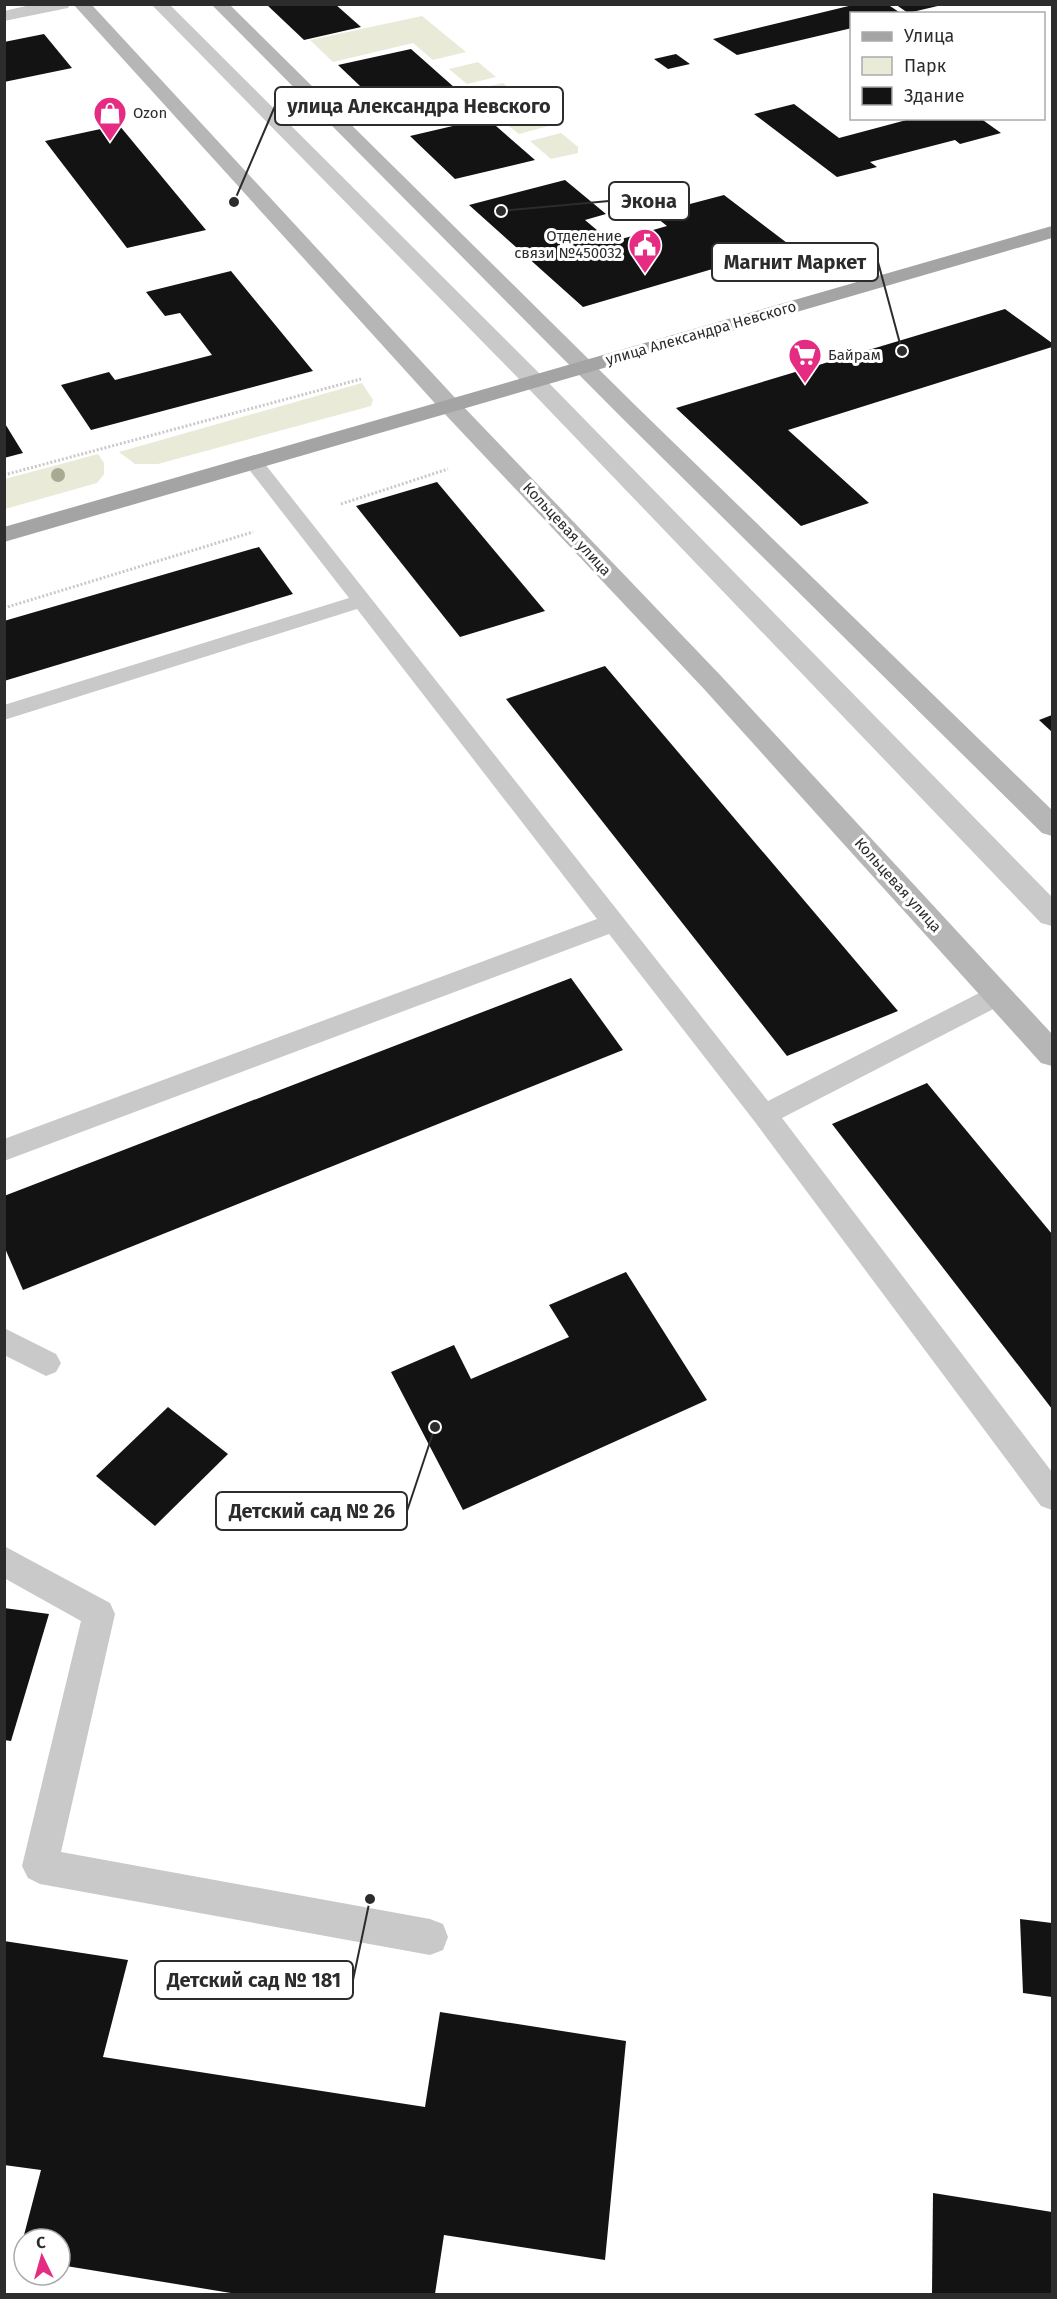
<svg xmlns="http://www.w3.org/2000/svg" width="1057" height="2299" font-family="'Fira Sans',sans-serif">
  <style>
    .green { fill: #e9ead8 }
    .building { fill: #131313 }
    .lines { fill: none; stroke-linecap: round; stroke-linejoin: round }
    .path { stroke: #c9c9c9; stroke-width: 3; stroke-dasharray: 2 2; stroke-linecap: butt }
    .service { fill: #c9c9c9; fill-rule: evenodd }
    .pedestrian { fill: #c9c9c9; fill-rule: evenodd }
    .minor { fill: #c9c9c9; fill-rule: evenodd }
    .secondary { fill: #b6b6b6; fill-rule: evenodd }
    .primary { fill: #a4a4a4; fill-rule: evenodd }
    .tree { fill: #a8ab92 }
    .labels { text-anchor: middle; stroke-width: 6; stroke-linejoin: round; paint-order: stroke }
    .far-poi-label { font-size: 15px; fill: #2c2c2c; stroke: #fff; text-anchor: start }
    .far-street-label { font-size: 15px; fill: #2c2c2c; stroke: #fff }
    .leader { fill: none; stroke: #2c2c2c; stroke-width: 2 }
    .callout-dot { fill: #2c2c2c; stroke: #fff; stroke-width: 2 }
    .callout { fill: #fff; stroke: #2c2c2c; stroke-width: 2 }
    .callout-label { font-size: 20px; text-anchor: middle; font-weight: bold; fill: #2c2c2c }
  </style>
  <rect width="100%" height="100%" fill="#fff"/>
  <g class="green">
    <polygon points="422,16 466,52 433,60 413,43 333,62 310,40"/>
    <polygon points="478,62 496,77 467,84 449,69"/>
    <polygon points="503,83 512,91 511,96 434,114 421,102"/>
    <polygon points="513,107 528,108 552,125 519,134 492,113"/>
    <polygon points="561,133 578,147 578,153 551,159 530,141"/>
    <polygon points="362,383 373,400 371,406 158,464 135,464 119,452"/>
    <polygon points="98,454 104,463 104,474 97,483 5,509 5,479"/>
  </g>
  <g class="building">
    <polygon points="266,4 335,4 361,27 304,40"/>
    <polygon points="857,4 887,4 902,14 852,14 852,28 737,55 713,39"/>
    <polygon points="895,4 941,4 942,5 908,13"/>
    <polygon points="44,34 72,68 4,82 4,42"/>
    <polygon points="411,49 455,88 380,105 338,65"/>
    <polygon points="676,54 690,64 668,69 654,59"/>
    <polygon points="794,104 839,138 914,118 980,118 1001,133 960,144 955,140 870,162 877,167 837,177 754,114"/>
    <polygon points="487,118 535,160 455,179 410,136"/>
    <polygon points="119,125 206,230 127,248 45,141"/>
    <polygon points="565,180 606,214 585,220 611,242 667,226 652,214 724,195 791,246 583,307 469,205"/>
    <polygon points="231,271 313,371 91,430 61,385 109,372 115,380 212,355 180,313 165,316 146,292"/>
    <polygon points="1005,309 1052,343 1052,347 788,430 869,503 801,526 676,408"/>
    <polygon points="4,422 23,453 4,458"/>
    <polygon points="437,482 545,611 460,637 356,506"/>
    <polygon points="259,547 293,594 4,681 4,621"/>
    <polygon points="605,666 898,1011 787,1056 506,699"/>
    <polygon points="1052,715 1052,732 1039,720"/>
    <polygon points="571,978 623,1050 23,1290 4,1246 4,1196"/>
    <polygon points="927,1083 1052,1234 1052,1409 832,1124"/>
    <polygon points="626,1272 707,1400 463,1510 391,1372 454,1345 471,1379 569,1337 549,1305"/>
    <polygon points="168,1407 228,1454 155,1526 96,1476"/>
    <polygon points="4,1608 49,1614 11,1741 4,1740"/>
    <polygon points="1020,1919 1052,1923 1052,1997 1023,1993"/>
    <polygon points="4,1941 128,1960 103,2057 425,2107 440,2012 626,2041 605,2260 444,2235 435,2294 237,2294 60,2265 60,2239 24,2239 24,2259 18,2258 41,2170 4,2165"/>
    <polygon points="933,2193 1052,2212 1052,2294 932,2294"/>
  </g>
  <g class="lines">
    <g class="path">
      <polyline points="4,475 361,379"/>
      <polyline points="341,504 448,469"/>
      <polyline points="4,608 253,532"/>
    </g>
    <g class="service">
      <polygon points="254,457 261,459 768,1101 989,988 998,986 1007,988 1011,995 1007,1002 782,1118 1052,1472 1052,1510 1041,1506 755,1122 609,934 4,1161 4,1139 597,919 357,609 4,720 4,705 349,598 244,463 247,459"/>
      <polygon points="4,1328 56,1354 61,1363 56,1372 46,1376 4,1355"/>
      <polygon points="4,1546 110,1603 115,1614 61,1852 430,1919 443,1924 448,1937 443,1950 430,1955 40,1884 28,1878 22,1866 81,1621 4,1578"/>
    </g>
    <polygon class="pedestrian" points="151,4 169,4 542,376 1052,897 1052,926 1041,923 526,386"/>
    <polygon class="minor" points="35,4 70,4 68,8 4,21 4,11"/>
    <g class="secondary">
      <polygon points="73,4 91,4 458,401 722,677 1052,1034 1052,1066 1041,1063 704,689 442,411"/>
      <polygon points="211,4 229,4 638,408 1052,810 1052,836 1042,833 622,418"/>
    </g>
    <polygon class="primary" points="1052,226 1052,238 4,542 4,527"/>
  </g>
  <circle class="tree" cx="58" cy="475" r="7"/>
  <defs>
    <symbol id="shop-pin" viewBox="-11 -11 22 30"><path d="M0 17L-7.5 6A9.5 9.5 0 1 1 7.5 6Z" fill="#e62b83" stroke="#fff"/><path d="M-5-2.5h2.3a2.7 3.5 0 0 1 5.4 0H5L5.5 6h-11ZM-1.5-2.5h3a1.5 2.3 0 0 0-3 0Z" fill="#fff"/></symbol>
    <symbol id="civic-pin" viewBox="-11 -11 22 30"><path d="M0 17L-7.5 6A9.5 9.5 0 1 1 7.5 6Z" fill="#e62b83" stroke="#fff"/><path d="M-.6-6.5H3V-4.5H.6V-3L4-1V1h2V6H-6V1h2V-1L-.6-3ZM-1.2 2.5V6h2.4V2.5Z" fill="#fff"/></symbol>
    <symbol id="supermarket-pin" viewBox="-11 -11 22 30"><path d="M0 17L-7.5 6A9.5 9.5 0 1 1 7.5 6Z" fill="#e62b83" stroke="#fff"/><path d="M-6-5.5h2.5l.6 2H6L4.5 2H-2.5L-4.4-4H-6ZM-1.5 3.2a1.3 1.3 0 1 0 .1 0ZM3 3.2a1.3 1.3 0 1 0 .1 0Z" fill="#fff"/></symbol>
  </defs>
  <g fill-rule="evenodd">
    <use href="#shop-pin" x="91" y="94" width="38" height="52"/>
    <use href="#civic-pin" x="626" y="226" width="38" height="52"/>
    <use href="#supermarket-pin" x="786" y="336" width="38" height="52"/>
  </g>
  <g class="labels">
    <g class="far-poi-label">
      <text x="133" y="118">Ozon</text>
      <text x="622" y="241" text-anchor="end">Отделение<tspan x="622" dy="17">связи №450032</tspan></text>
      <text x="828" y="360">Байрам</text>
    </g>
    <g class="far-street-label">
      <text transform="translate(701 333) rotate(-16)" y="5">улица Александра Невского</text>
      <text transform="translate(567 529) rotate(47)" y="5">Кольцевая улица</text>
      <text transform="translate(898 885) rotate(48)" y="5">Кольцевая улица</text>
    </g>
  </g>
  <path class="leader" d="M234 202L275 106M501 211L609 201M902 351L878 262M435 1427L407 1511M370 1899L353 1980"/>
  <g class="callout-dot">
    <circle cx="234" cy="202" r="6"/>
    <circle cx="501" cy="211" r="6"/>
    <circle cx="902" cy="351" r="6"/>
    <circle cx="435" cy="1427" r="6"/>
    <circle cx="370" cy="1899" r="6"/>
  </g>
  <g class="callout">
    <rect x="275" y="87" width="288" height="38" rx="6"/>
    <rect x="609" y="182" width="80" height="38" rx="6"/>
    <rect x="712" y="243" width="166" height="38" rx="6"/>
    <rect x="216" y="1492" width="191" height="38" rx="6"/>
    <rect x="155" y="1961" width="198" height="38" rx="6"/>
  </g>
  <g class="callout-label">
    <text x="419" y="113">улица Александра Невского</text>
    <text x="649" y="208">Экона</text>
    <text x="795" y="269">Магнит Маркет</text>
    <text x="312" y="1518">Детский сад № 26</text>
    <text x="254" y="1987">Детский сад № 181</text>
  </g>
  <rect width="1057" height="2299" fill="none" stroke="#2c2c2c" stroke-width="12"/>
  <rect x="850" y="12" width="195" height="108" fill="#ffffff" stroke="#ababab" stroke-width="1.5"/>
  <rect x="862" y="32" width="30" height="9" fill="#a4a4a4" stroke="#ababab" stroke-width="1.5"/>
  <text x="904" y="42" font-size="18" fill="#2c2c2c">Улица</text>
  <rect x="862" y="57" width="30" height="18" fill="#e9ead8" stroke="#ababab" stroke-width="1.5"/>
  <text x="904" y="72" font-size="18" fill="#2c2c2c">Парк</text>
  <rect x="862" y="87" width="30" height="18" fill="#131313" stroke="#ababab" stroke-width="1.5"/>
  <text x="904" y="102" font-size="18" fill="#2c2c2c">Здание</text>
  <g transform="translate(42 2257) rotate(355)"><circle r="28" fill="#ffffff" stroke="#ababab" stroke-width="1.5"/>
  <path d="M0-4.5L10 22L0 15L-10 22Z" fill="#e62b83"/>
  <text y="-9" font-size="16" font-weight="bold" text-anchor="middle" fill="#2c2c2c">С</text>
  </g>
</svg>
